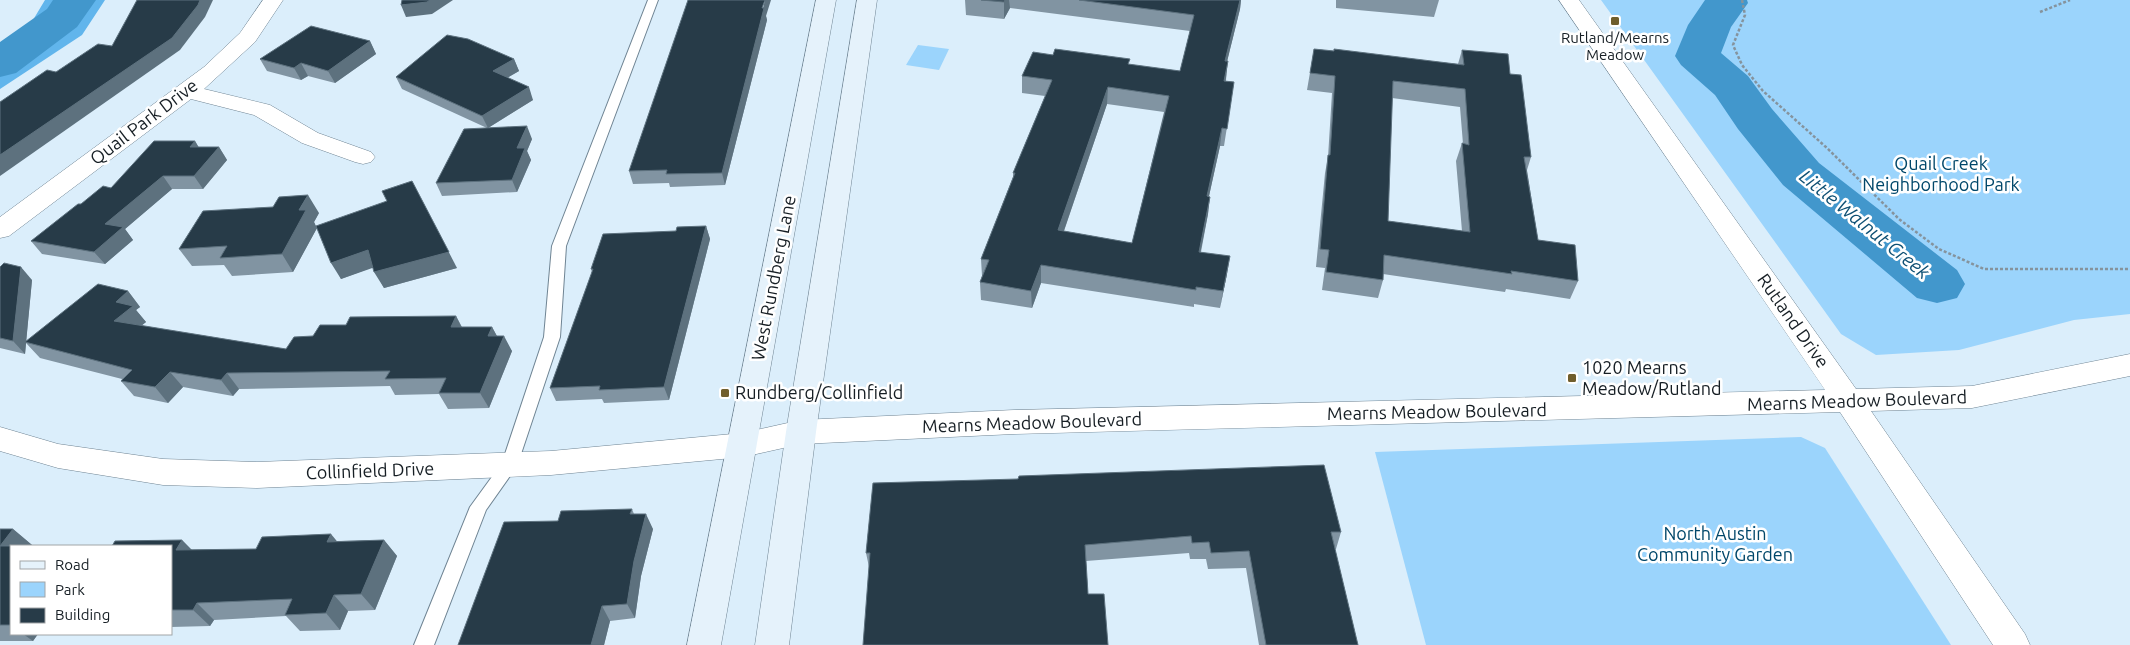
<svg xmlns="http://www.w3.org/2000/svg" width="2130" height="645" font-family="Ubuntu,sans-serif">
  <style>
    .green { fill: #9bd4fc }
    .forest { fill: #61b5ec }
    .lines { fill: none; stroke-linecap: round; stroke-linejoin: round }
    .river { fill: #4297cc; fill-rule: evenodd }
    .service-casing { stroke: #6f8493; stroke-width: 2 }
    .minor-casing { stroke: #6f8493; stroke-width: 1 }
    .tertiary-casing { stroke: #6f8493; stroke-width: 1 }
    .secondary-casing { stroke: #6f8493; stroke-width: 1 }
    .path { stroke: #85939d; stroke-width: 2.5; stroke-dasharray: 3 2; stroke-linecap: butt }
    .service { fill: #fff; fill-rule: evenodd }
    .minor { fill: #fff; fill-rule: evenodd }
    .tertiary { fill: #fff; fill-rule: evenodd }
    .secondary { fill: #e5f2fb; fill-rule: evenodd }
    .wall { fill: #8194a2; fill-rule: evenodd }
    .shaded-wall { fill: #5d717e }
    .building { fill: #273b48; stroke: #5d717e; fill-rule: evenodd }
    .poi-dot { fill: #705e2c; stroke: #fff; stroke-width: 2 }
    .labels { text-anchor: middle; stroke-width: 5; stroke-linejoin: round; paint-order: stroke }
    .far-poi-label { font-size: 15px; fill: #161e24; stroke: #fff }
    .street-label { font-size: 18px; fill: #161e24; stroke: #fff }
    .park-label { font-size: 18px; fill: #00476a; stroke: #fff }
    .poi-label { font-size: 18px; fill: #161e24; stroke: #fff; text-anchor: start }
    .water-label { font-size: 19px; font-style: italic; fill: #0e5074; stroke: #fff }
  </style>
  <rect width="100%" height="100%" fill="#dbeefb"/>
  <g class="green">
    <polygon points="1601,0 2130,0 2130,314 2074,320 1959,350 1876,355 1841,334"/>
    <polygon points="918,45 949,49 939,70 906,65"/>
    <polygon points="1801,437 1825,448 1951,645 1426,645 1375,452"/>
  </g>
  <polygon class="forest" points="45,0 105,0 82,35 0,89 0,44 30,25"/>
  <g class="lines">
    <g class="river">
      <polygon points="53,0 96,0 77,27 16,73 0,77 0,42 47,9"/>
      <polygon points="1705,0 1747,0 1748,3 1731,27 1721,53 1748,76 1772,109 1819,163 1957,270 1965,284 1957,298 1937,303 1917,298 1783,185 1738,129 1715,95 1681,65 1675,56 1688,25"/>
    </g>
    <defs>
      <polygon id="service" points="648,0 658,0 566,246 560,337 517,466 486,510 434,645 414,645 470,507 502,463 544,337 552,246"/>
      <polygon id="minor" points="263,0 283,0 255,42 204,89 270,105 318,133 371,152 375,157 371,162 363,164 355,162 302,143 254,115 191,99 9,236 0,238 0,217 204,67 240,33"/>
      <polygon id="tertiary" points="1559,0 1579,0 1856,389 1972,386 2130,354 2130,376 1972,408 1871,411 2025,634 2030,645 1993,645 1840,412 1014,434 801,444 743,457 551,475 257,488 163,485 58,468 0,451 0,427 58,444 163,459 257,462 551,451 743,433 801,420 1014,410 1825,390"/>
      <g id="secondary">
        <polygon points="816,0 836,0 721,645 687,645"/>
        <polygon points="857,0 877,0 816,432 789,645 755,645 786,432"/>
      </g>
    </defs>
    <use href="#service" class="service-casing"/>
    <use href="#minor" class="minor-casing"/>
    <use href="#tertiary" class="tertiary-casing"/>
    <use href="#secondary" class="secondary-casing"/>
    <g class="path">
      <polyline points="1742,0 1745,15 1733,45 1742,65 1763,91 1827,148 1899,219 1939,249 1984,269 2130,269"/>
      <polyline points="2040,12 2070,0"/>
    </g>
    <use href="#service" class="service"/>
    <use href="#minor" class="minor"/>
    <use href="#tertiary" class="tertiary"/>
    <use href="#secondary" class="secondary"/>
  </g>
  <g class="wall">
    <path d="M965 0H1241L1240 9 1227 61 1226 81 1234 82 1224 146H1220L1209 196 1208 214 1201 252 1227 274 1220 308 1194 304V307L1041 283 1032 308 981 300 980 282 982 276 981 259 1013 177V173L1045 96 1022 93V76L1130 65 1180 71 1190 31 1010 8 1004 19 966 15ZM1107 104 1164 112 1132 243 1064 231Z"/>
    <polygon points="1336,0 1439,0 1434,17 1336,8"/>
    <polygon points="766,16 767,20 725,185 670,187 669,183 633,184 629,171"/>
    <polygon points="370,41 376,54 335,83 308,76 301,80 267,71 260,59"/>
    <path d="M1314 49 1458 64 1462 50 1510 74 1531 157 1527 170 1538 240 1578 281 1570 299 1506 289 1505 292 1383 274V280L1378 298 1322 290 1325 268 1316 267 1325 173 1328 157 1332 93 1307 90ZM1392 98 1460 107 1463 144 1462 143 1456 161 1462 231 1388 221Z"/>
    <polygon points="514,59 519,71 507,78 533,100 488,128 532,139 527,151 531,160 517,192 442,196 436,183 487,128 402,89 396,77"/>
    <polygon points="195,141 198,147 219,147 227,160 203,189 172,189 125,229 133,240 105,264 42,254 31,241 81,204"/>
    <polygon points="319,213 314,222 316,227 457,268 384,288 373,267 341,279 317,228 293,272 232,276 224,265 192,266 179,249"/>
    <polygon points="706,226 710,239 669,400 604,403 602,399 556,401 550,388 592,272 591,269 676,231"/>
    <polygon points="0,267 32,280 26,342 128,291 140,307 136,310 146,322 141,326 286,349 313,336 346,325 456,316 462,327 492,327 497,336 512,351 489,408 448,409 439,394 395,395 390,386 239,389 233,396 183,387 168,403 134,396 121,381 122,379 40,358 26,343 25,354 0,348"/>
    <polygon points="873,483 1341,532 1336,549 1335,549 1358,645 1259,645 1246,568 1208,569 1206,559 1190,559 1189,553 1086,561 1088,594 1108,645 869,567 866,553"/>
    <polygon points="632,509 634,514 653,529 641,576 635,618 610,621 604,645 458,645 558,521"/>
    <polygon points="0,529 13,529 32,545 11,546 11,634 38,634 33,641 0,641"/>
    <polygon points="182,540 191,550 256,549 337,541 384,540 397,556 375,610 348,611 340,630 300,631 286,616 214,620 210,626 171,627 171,546"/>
  </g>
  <g class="shaded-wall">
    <polygon points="200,0 213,0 205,17 180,50 0,176 0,155"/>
    <polygon points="430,0 453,0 432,14 406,17 401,5"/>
    <polygon points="765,0 771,0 766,16 767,20 725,185 722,173"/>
    <polygon points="1005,0 1009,0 1010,8 1004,19 1004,2"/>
    <polygon points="1240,0 1241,0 1240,9 1223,78 1225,61"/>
    <polygon points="370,41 376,54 335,83 328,71"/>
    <polygon points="514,59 519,71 498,83 493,71"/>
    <polygon points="1228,61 1226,78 1222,98 1224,81"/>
    <polygon points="301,63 308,76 301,80 294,68"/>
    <polygon points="529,87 533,100 488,128 482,116"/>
    <polygon points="1108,87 1107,104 1058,248 1058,230"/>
    <polygon points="527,126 532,139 527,151 531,160 517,192 512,180 517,148"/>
    <polygon points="1222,128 1220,146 1205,214 1207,196"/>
    <polygon points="195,141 203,154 190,147"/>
    <polygon points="219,147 227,160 203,189 194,176"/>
    <polygon points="163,176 172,189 125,229 133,240 105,264 94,252 105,224"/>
    <polygon points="412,181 457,268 384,288 374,272"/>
    <polygon points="308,195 319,213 314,222 317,228 293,272 282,254 299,210"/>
    <polygon points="1210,197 1208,214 1197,269 1199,252"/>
    <polygon points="706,226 710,239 669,400 664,387"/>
    <polygon points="368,250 378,266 341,279 331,263"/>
    <polygon points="1230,256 1227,274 1220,308 1223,291"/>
    <polygon points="1041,265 1041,283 1032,308 1031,291"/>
    <polygon points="21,267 32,280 25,354 13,341"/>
    <polygon points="128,291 140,307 136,310 146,322 127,337 114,321 116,302"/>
    <polygon points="456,316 464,332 451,327"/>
    <polygon points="492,327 500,342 488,336"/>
    <polygon points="504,336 512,351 489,408 480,393"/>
    <polygon points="170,372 183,387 168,403 155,387"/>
    <polygon points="227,373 239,389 233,396 221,380"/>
    <polygon points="646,514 653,529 641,576 635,618 627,604 634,561"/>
    <polygon points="13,529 32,545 0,546"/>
    <polygon points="331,534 345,551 327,542"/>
    <polygon points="182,540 199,557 176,550"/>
    <polygon points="384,540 397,556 375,610 361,594"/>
    <polygon points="334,595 348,611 340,630 326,613"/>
    <polygon points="197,603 214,620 210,626 193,610"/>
    <polygon points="602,606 610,621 604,645 591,645"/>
    <polygon points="23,634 38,634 33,641"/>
  </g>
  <g class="building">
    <polygon points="137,0 200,0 198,5 172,38 0,155 0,102 47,70 56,72 98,44 112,46"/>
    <polygon points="402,0 430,0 427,2 401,5"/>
    <polygon points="688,0 765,0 762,8 764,8 722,173 666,174 667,170 629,171"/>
    <polygon points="981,0 1005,0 1004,2"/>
    <path d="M1079 0H1240L1225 61H1228L1224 81 1234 82 1227 129 1222 128 1207 196 1210 197 1199 252 1230 256 1223 291 1196 287V290L1041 265 1031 291 980 282 989 260 981 259 1015 173H1013L1052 80 1022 76 1033 52 1053 55 1055 49 1130 59 1128 64 1180 71 1194 15ZM1108 87 1169 96 1132 243 1058 230Z"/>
    <polygon points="311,26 370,41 328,71 301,63 294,68 260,59"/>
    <polygon points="447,35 468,39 514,59 493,71 529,87 482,116 396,77"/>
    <path d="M1314 49 1334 51V49L1464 65 1462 50 1508 54 1510 74 1521 75 1531 157H1524L1538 240 1575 245 1578 281 1511 271 1512 274 1384 255 1383 280 1326 272 1329 250 1320 249 1328 155H1330L1335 76 1310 73ZM1393 81 1465 89 1469 145 1462 143 1470 232 1388 221Z"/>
    <polygon points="527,126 517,148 525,148 512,180 436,183 464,129"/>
    <polygon points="154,141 195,141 190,147 219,147 194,176 163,176 105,224 123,227 94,252 31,241 78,204 81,204 103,186 111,188"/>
    <polygon points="412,181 449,252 374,272 368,250 331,263 316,226 387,201 382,191"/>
    <polygon points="308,195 299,210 306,210 282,254 220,258 227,246 179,249 203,211 273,207 279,197"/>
    <polygon points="706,226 664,387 599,390 600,386 550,388 593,269 591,269 603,234 676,231 677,227"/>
    <polygon points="4,263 21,267 13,341 0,338 0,267"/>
    <polygon points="98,284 128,291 116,302 133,306 114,321 286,349 294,337 313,336 320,325 346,325 350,317 456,316 451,327 492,327 488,336 504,336 480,393 439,393 446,378 385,379 390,371 227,373 221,380 170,372 155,387 121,381 132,370 25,342"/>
    <polygon points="1324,465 1341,532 1331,532 1358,645 1266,645 1249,551 1211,553 1209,542 1192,543 1191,536 1085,545 1088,594 1104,594 1108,645 863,645 870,553 866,553 873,483 1018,479 1019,476"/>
    <polygon points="632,509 630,514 646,514 634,561 627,604 602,606 591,645 458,645 504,522 558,521 561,511"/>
    <polygon points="0,529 13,529 0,546 52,546 11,546 11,625 0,625"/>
    <polygon points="331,534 327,542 384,540 361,594 334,595 326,613 285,615 292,599 197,603 193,610 171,610 171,546 112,546 115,541 182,540 176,550 256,549 262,537"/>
  </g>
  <g class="poi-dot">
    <rect x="1610" y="16" width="10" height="10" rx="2.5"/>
    <rect x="1567" y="373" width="10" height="10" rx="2.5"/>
    <rect x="720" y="388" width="10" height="10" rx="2.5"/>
  </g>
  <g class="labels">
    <g class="far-poi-label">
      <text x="1615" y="43">Rutland/Mearns<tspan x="1615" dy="17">Meadow</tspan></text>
    </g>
    <g class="street-label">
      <text transform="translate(144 122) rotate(-37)" y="6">Quail Park Drive</text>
      <text transform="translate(774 278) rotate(-79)" y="6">West Rundberg Lane</text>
      <text transform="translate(1793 321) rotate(55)" y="6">Rutland Drive</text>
      <text transform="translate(1857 401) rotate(-2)" y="6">Mearns Meadow Boulevard</text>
      <text transform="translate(1437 412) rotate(-1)" y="6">Mearns Meadow Boulevard</text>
      <text transform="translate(1032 423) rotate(-2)" y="6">Mearns Meadow Boulevard</text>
      <text transform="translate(370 471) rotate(-2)" y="6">Collinfield Drive</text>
    </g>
    <g class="park-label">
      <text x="1941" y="170">Quail Creek<tspan x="1941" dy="21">Neighborhood Park</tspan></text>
      <text x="1715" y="540">North Austin<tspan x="1715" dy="21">Community Garden</tspan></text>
    </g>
    <g class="poi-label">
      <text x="1582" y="374">1020 Mearns<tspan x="1582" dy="21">Meadow/Rutland</tspan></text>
      <text x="735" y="399">Rundberg/Collinfield</text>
    </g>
    <g class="water-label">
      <text transform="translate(1865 224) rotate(39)" y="7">Little Walnut Creek</text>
    </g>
  </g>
  <rect x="10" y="545" width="162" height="90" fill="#ffffff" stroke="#a2a5a7"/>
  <rect x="20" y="561" width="25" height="8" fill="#e5f2fb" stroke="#a2a5a7"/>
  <text x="55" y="570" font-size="15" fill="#161e24">Road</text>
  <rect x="20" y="582" width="25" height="15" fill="#9bd4fc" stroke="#a2a5a7"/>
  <text x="55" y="595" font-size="15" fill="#161e24">Park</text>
  <rect x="20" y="608" width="25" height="15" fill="#273b48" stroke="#a2a5a7"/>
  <text x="55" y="620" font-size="15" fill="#161e24">Building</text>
</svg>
